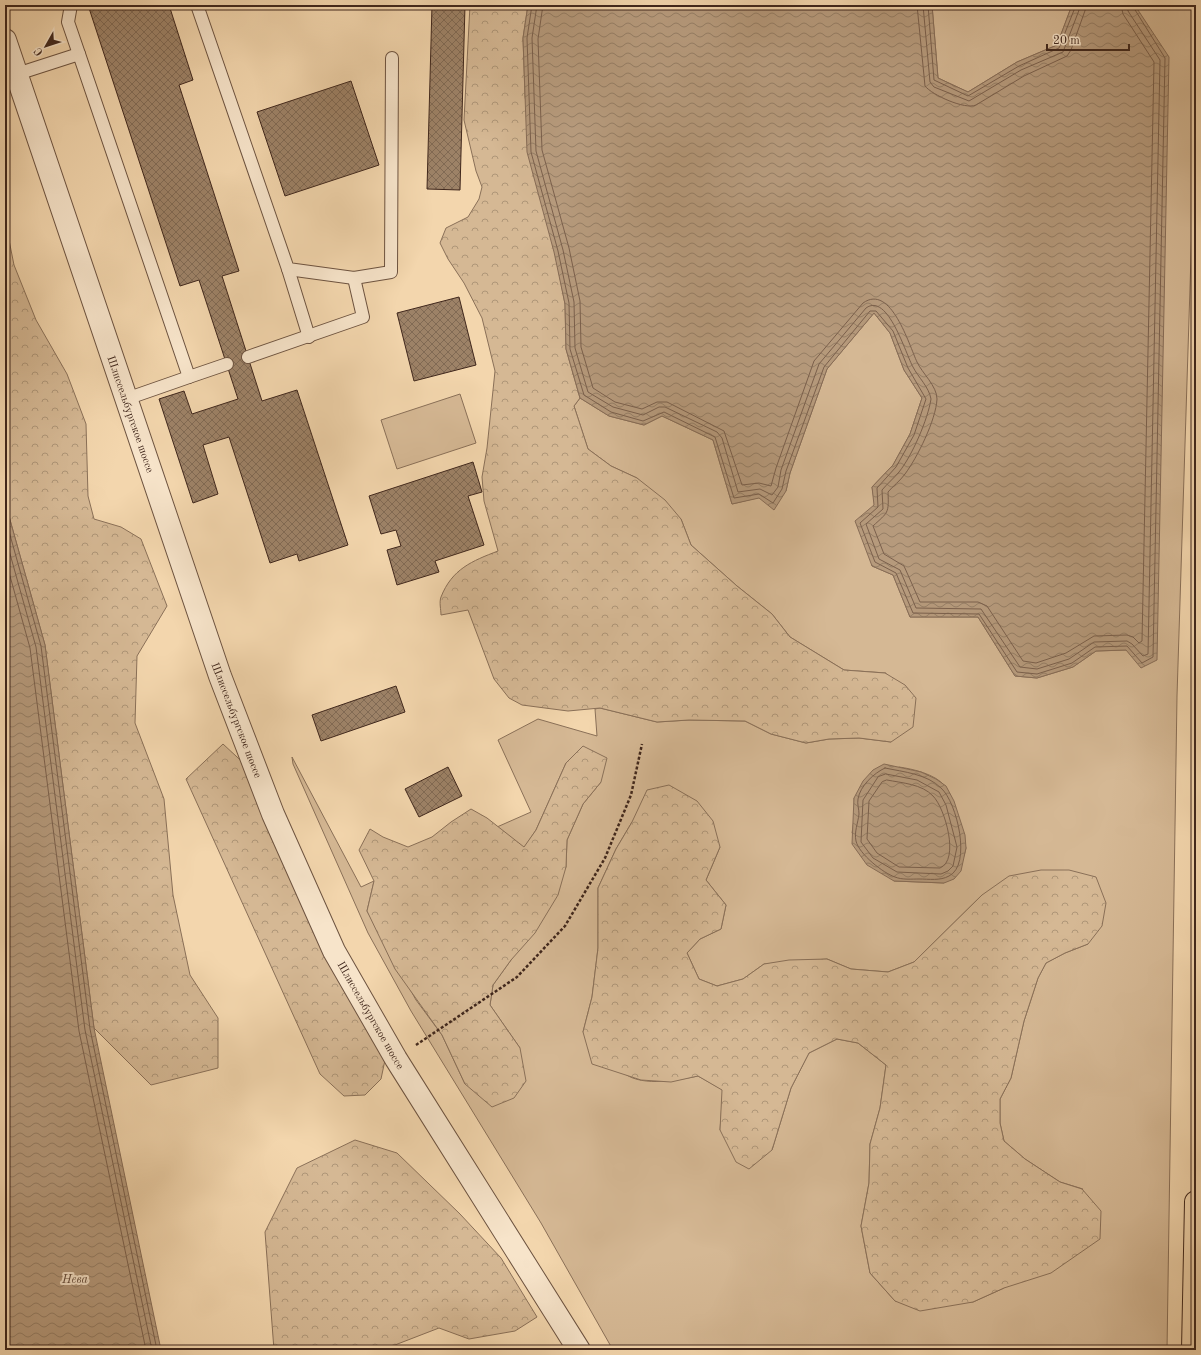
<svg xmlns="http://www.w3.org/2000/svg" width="1201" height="1355" font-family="'Old Standard TT',serif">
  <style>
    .green { fill: #d5b894; stroke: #8a7058; fill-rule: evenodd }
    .forest { fill: url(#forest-crowns); stroke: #8a7058 }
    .water { fill: url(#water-waves); stroke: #876c56 }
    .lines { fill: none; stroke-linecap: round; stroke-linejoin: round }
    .shore { stroke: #7b604c; stroke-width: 1 }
    .building { fill: url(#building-cross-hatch); stroke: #40271c }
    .service-casing { stroke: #6d5340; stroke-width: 14 }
    .minor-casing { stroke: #6d5340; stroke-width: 24 }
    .primary-casing { stroke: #40271c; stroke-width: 24 }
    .path { stroke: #40271c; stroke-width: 2.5; stroke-dasharray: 3 2; stroke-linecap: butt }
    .service { stroke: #f7e4ca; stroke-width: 12 }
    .minor { stroke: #f7e4ca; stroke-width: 22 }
    .primary { stroke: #f3d6ad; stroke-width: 22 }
    .labels { text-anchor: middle; stroke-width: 4; stroke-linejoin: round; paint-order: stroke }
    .street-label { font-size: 11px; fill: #40271c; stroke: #f7e4ca }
    .water-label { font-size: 12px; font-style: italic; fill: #634a39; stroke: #f7e4ca }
  </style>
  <defs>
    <pattern id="forest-crowns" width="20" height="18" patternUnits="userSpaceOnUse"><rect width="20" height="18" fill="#d5b894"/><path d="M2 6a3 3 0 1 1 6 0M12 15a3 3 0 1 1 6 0" fill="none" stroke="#ae9678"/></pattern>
    <pattern id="water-waves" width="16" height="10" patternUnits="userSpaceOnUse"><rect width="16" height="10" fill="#b69a7c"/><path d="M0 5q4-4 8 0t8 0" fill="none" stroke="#957e65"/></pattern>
    <pattern id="building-cross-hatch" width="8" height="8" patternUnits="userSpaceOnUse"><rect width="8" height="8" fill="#9d8267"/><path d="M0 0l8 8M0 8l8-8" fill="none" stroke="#816a54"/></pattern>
  </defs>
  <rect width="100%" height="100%" fill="#f3d6ad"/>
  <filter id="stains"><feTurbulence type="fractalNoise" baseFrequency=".005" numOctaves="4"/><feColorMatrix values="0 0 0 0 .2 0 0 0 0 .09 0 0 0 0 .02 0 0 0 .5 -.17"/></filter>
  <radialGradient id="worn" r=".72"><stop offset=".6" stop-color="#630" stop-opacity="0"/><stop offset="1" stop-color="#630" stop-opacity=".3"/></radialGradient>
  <g class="green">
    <polygon points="932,5 1072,5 1057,45 1017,62 968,92 938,78"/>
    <path d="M1130 5H1196V99L1177 696 1167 1350H613L541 1223 411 1011 368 933 293 764 292 757 361 887 374 881 367 911 416 1000 442 1035 465 1084 520 1048 490 1005 493 985 511 960 566 867 567 840 583 804 601 782 566 763 536 830 524 848 497 827 531 812 498 740 538 719 597 736 595 709 600 708 657 722 689 720 745 721 771 734 806 743 829 739 859 738 891 742 886 673 844 670 790 637 772 614 737 586 691 545 681 519 637 478 611 466 588 449 574 406 580 398 609 416 644 425 662 416 713 440 732 504 786 491 790 473 827 369 874 313 890 333 904 370 922 398 910 434 893 465 872 487 875 505 872 566 893 575 910 617H978L1015 676 1037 678 1073 667 1096 651 1126 650 1136 7ZM899 767C913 769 935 774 945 786 950 792 963 837 966 848L964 856 944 883 894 881 852 833 855 814 854 798ZM632 822 720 847 706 880 726 905 721 929 700 939 687 953 699 979 717 986 743 979 764 964 827 959 851 969 888 972 914 962 982 895 1088 944 1065 953 1046 963 1038 978 1024 1021 1011 1078 1000 1099V1123L1004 1141 1025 1159 1060 1182 1083 1189 1004 1288 973 1302 895 1301 870 1273 861 1226 869 1183 870 1144 880 1108 886 1065 858 1043 837 1039 809 1053 791 1088 772 1150 720 1130 723 1090 698 1076C678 1080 644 1087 625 1074 611 1065 595 1044 583 1032L592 997 598 948V888L616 849Z"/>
    <polygon points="460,394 476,443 397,469 381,420"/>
  </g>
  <g class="forest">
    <path d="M470 5H528L523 38 525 97 565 304 566 349 580 398 574 406 588 449 611 466 637 478 665 500 681 519 691 545 737 586 772 614 790 637 844 670 885 673 905 685 916 698 913 727 891 742 859 738 829 739 806 743 771 734 745 721 689 720 657 722 600 708 568 711 522 705 509 698 494 679 468 610 441 615C441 610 439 602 441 597 452 569 472 561 498 551L484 501 482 477 487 448 495 371 482 318 464 283 448 259 440 243 446 228 468 217 479 199 482 187 476 171 464 120Z"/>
    <polygon points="5,220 14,265 36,320 67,374 86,424 88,496 94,519 121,527 141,539 167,606 137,656 135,723 164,799 173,895 190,975 218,1018 218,1068 151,1085 94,1028 45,645 5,502"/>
    <polygon points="223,744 250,769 385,1060 381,1079 365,1095 344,1096 320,1074 186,779"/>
    <polygon points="583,746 607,758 601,782 583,804 567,840 566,867 558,895 535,933 511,960 493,985 490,1005 520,1048 526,1081 514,1098 492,1107 465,1084 442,1035 395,969 367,911 374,881 359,850 370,829 383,837 408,847 432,837 451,822 471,809 487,818 524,847 536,830 566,763"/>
    <polygon points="669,785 697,801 713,821 720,847 706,880 726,905 721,929 700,939 687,953 699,979 717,986 743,979 764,964 789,960 827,959 851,969 888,972 914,962 982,895 1009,876 1041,870 1069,870 1096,877 1106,903 1102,926 1088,944 1065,953 1046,963 1038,978 1024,1021 1011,1078 1000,1099 1000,1123 1004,1141 1025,1159 1060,1182 1082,1189 1101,1211 1100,1239 1051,1273 1004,1288 973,1302 920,1311 895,1301 870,1273 861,1226 869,1183 870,1144 880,1108 886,1065 858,1043 837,1039 809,1053 791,1088 772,1150 749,1169 736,1162 720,1130 722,1090 698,1076 671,1082 641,1080 592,1064 583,1032 592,997 598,948 598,888 616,849 632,822 647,790"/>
    <polygon points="355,1140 397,1153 460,1214 501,1258 537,1317 515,1331 469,1339 439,1328 382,1350 274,1350 265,1232 297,1168"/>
  </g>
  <g class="water">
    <polygon points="528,5 932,5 938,78 968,92 1017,62 1057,45 1072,5 1130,5 1136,7 1169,57 1157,660 1141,668 1126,650 1096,651 1073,667 1037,678 1015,676 978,617 910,617 893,575 872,566 855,521 874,505 872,487 893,465 910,434 922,398 904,370 890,333 874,313 827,369 790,473 786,491 774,510 759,498 732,504 713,440 662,416 644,425 609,416 580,398 566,349 565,304 554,252 527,152 523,38"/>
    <polygon points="5,502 45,645 94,1028 161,1350 5,1350"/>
    <polygon points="884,764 921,772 936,779 946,786 954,801 965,835 966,848 961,871 954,879 944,883 894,881 867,865 852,844 854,798 863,781 873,770"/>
  </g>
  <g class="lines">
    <g class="shore">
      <polyline points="532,5 527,38 531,152 558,251 569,303 570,349 584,395 611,412 643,421 664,412 715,437 734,498 759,494 773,503 782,489 786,471 824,367 870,311 876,311 893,331 908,368 926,399 914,435 896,467 877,488 878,507 860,523 875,562 896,573 913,613 979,614 1017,672 1037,674 1072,663 1095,647 1127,646 1142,663 1153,657 1165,58 1132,5"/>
      <path d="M537 5 532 38 536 151 563 250 574 302 575 348 588 392 613 407 643 415 659 407H665L717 432 722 438 738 492 760 489 772 495 778 487 781 470 819 364 866 308C888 292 906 355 913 367 918 377 929 387 931 399 928 419 912 456 899 472 894 478 887 484 882 490L883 509 866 524 879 559 900 570 916 608 981 609 1020 667 1037 669 1069 659 1094 642 1127 641 1132 644 1143 656 1148 654 1160 60 1128 11 1127 5"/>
      <path d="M543 5 538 39 542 150 569 248 580 301 581 347 593 388 615 402 642 409 657 402H667L724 431 742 485 759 483 771 486 776 468 814 361 863 303C891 283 909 345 917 362 922 373 937 386 937 399 936 420 917 458 905 474 900 481 893 486 888 492 889 514 888 512 873 526L884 554 904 566 920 602H978L987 606 1023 661 1036 663 1066 653 1094 636 1127 635 1133 637 1139 643 1142 641 1154 62 1123 14 1121 5"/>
      <path d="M917 5 925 86C932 95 965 110 976 105L1024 76 1067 56 1071 50 1087 5"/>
      <polyline points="923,5 930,82 934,87 969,101 1021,70 1063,52 1081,5"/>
      <polyline points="928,5 934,80 968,96 1019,66 1059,48 1076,5"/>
      <polyline points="5,517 41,646 90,1029 157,1350"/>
      <polyline points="5,536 36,647 85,1030 152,1350"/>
      <polyline points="5,558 30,648 79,1031 146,1350"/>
      <path d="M885 768C904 772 927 774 941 788 957 802 972 865 949 876 940 881 929 879 919 879 912 879 902 880 895 877 883 873 859 854 856 841 854 832 858 823 859 814 859 809 857 804 858 799 860 786 874 773 885 768Z"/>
      <polygon points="886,774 917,780 939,792 946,805 957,847 953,866 948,871 941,874 897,872 873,858 861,842 863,800 878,777"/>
      <path d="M887 780C902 783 922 784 933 796 945 808 960 860 940 868L899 867 877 853 867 839 869 801 882 782Z"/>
    </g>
  </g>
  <g class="building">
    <polygon points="88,5 169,5 193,80 179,85 239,271 222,276 262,401 297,390 348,545 299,561 297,554 270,563 229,437 203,445 218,494 193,503 159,399 184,391 192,414 238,399 199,280 180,286"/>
    <polygon points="432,5 465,5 460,190 427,189"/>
    <polygon points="351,81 379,165 285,196 257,112"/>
    <polygon points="459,297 476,365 414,381 397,313"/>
    <polygon points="473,462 482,492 468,496 484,545 435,561 439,572 397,585 387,550 401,546 396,530 381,534 369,496"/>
    <polygon points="396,686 405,712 321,741 312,715"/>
    <polygon points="448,767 462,796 419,817 405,789"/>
  </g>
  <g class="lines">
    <defs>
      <g id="service">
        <polyline points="71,5 68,22 79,54"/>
        <polyline points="197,5 288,269 354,278 391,272 392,58"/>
        <polyline points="17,74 79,54 189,377 126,399"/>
        <polyline points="288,269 309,337"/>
        <polyline points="248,357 363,317 354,278"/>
        <polyline points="189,377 227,364"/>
      </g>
      <polyline id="minor" points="5,40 220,676 273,814 334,951 396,1059 579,1350"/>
      <polyline id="primary" points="1193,1350 1196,1202"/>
    </defs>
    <use href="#service" class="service-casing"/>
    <use href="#minor" class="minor-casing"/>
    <use href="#primary" class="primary-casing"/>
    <polyline class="path" points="416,1045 517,977 565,926 605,858 631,795 642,744"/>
    <use href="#service" class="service"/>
    <use href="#minor" class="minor"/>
    <use href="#primary" class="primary"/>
  </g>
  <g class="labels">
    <g class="street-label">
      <text transform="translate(131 414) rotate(71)" y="4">Шлиссельбургское шоссе</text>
      <text transform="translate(237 720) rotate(69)" y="4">Шлиссельбургское шоссе</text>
      <text transform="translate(371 1015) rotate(60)" y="4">Шлиссельбургское шоссе</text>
    </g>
    <g class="water-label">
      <text x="75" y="1283">Нева</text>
    </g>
  </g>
  <rect width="1201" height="1355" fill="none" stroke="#f3d6ad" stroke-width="20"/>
  <rect x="6" y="6" width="1189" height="1343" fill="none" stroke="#40271c" stroke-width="2"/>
  <rect x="10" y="10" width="1181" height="1335" fill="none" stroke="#40271c"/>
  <g transform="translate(46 46) rotate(231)" stroke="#f7e4ca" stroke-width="3" paint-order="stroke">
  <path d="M0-3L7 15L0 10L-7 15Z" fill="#40271c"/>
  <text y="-6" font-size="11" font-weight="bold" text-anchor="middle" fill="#40271c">С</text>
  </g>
  <path d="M1047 44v6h82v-6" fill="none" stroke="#40271c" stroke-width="2"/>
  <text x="1053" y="44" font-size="12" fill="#40271c" stroke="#f7e4ca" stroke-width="3" paint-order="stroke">20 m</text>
  <rect width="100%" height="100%" filter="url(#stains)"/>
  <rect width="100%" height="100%" fill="url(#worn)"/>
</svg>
